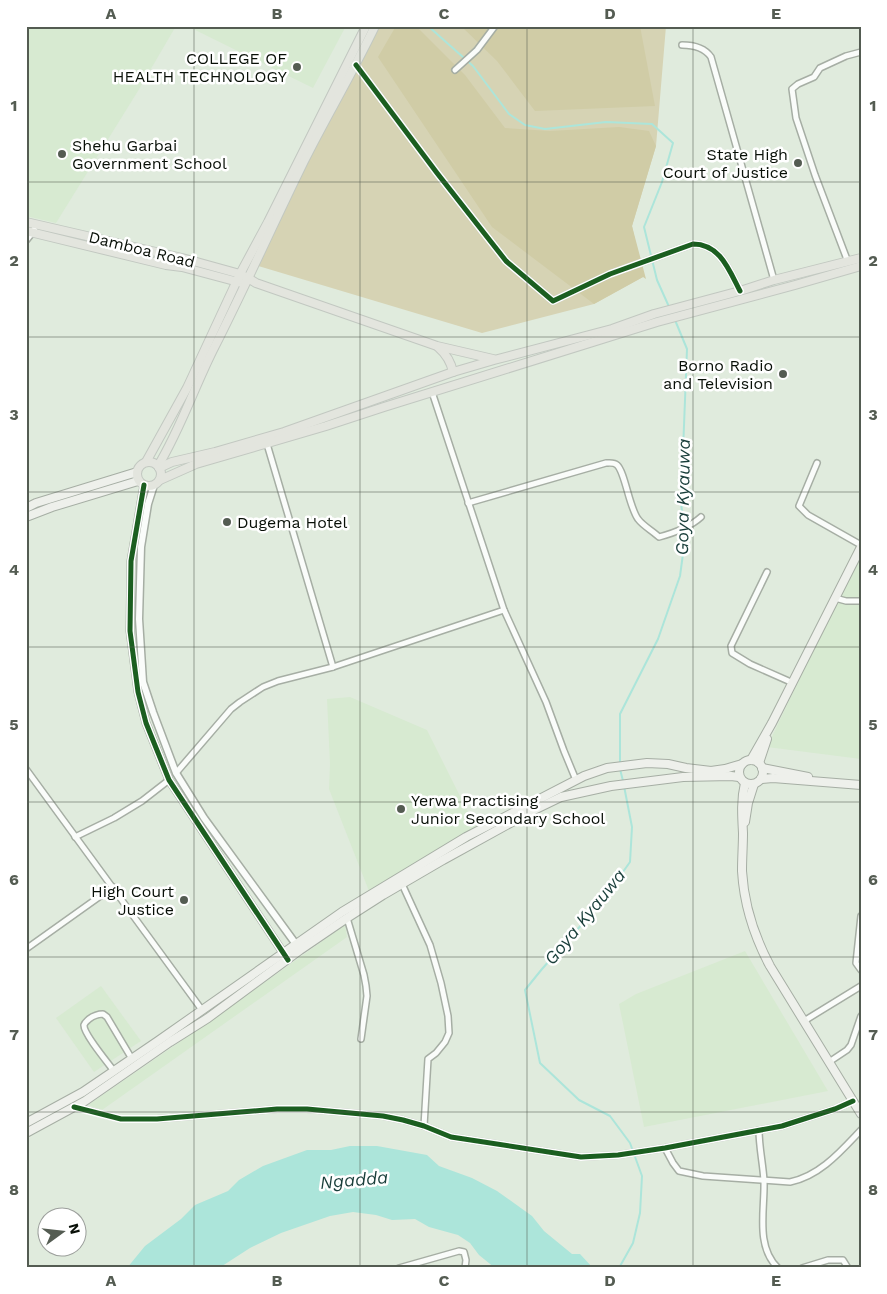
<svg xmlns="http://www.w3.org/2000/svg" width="887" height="1294" font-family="'Work Sans',sans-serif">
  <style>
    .built { fill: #d7ead1 }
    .green { fill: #d6d3b4 }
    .forest { fill: #d0cca6 }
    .water { fill: #ace5da }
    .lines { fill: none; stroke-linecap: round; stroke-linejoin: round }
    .stream { stroke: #ace5da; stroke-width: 2 }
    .minor-casing { stroke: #a6aea4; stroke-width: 8 }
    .tertiary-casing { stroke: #a6aea4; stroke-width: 9 }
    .secondary-casing { stroke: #a6aea4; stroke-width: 10 }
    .primary-casing { stroke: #c2c8c1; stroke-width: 10 }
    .minor { stroke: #fafcfa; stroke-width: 5 }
    .tertiary { stroke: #fafcfa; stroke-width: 6 }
    .secondary { stroke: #eef0eb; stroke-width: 8 }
    .primary { stroke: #e3e5de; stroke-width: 8 }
    .cycleway-casing { stroke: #fff; stroke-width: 8 }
    .cycleway { stroke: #1b5e20; stroke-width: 5 }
    .grid { fill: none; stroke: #545c52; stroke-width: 1; stroke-opacity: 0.55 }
    .poi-dot { fill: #545c52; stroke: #fff; stroke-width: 2 }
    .labels { text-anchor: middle; stroke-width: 5; stroke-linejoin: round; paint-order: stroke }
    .poi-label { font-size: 16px; fill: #080f07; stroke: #fff; text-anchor: end }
    .street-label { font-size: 16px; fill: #080f07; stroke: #fff }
    .water-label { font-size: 18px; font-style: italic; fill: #193e3a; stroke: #fff }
    .neatline { fill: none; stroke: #545c52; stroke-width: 2 }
    .grid-label { font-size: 16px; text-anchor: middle; font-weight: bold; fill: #545c52 }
  </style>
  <rect width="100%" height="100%" fill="#e0ebdd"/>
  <g class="built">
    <polygon points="26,26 176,26 138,91 56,223 26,216"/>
    <polygon points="187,26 346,26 313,88"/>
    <polygon points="861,555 861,759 767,747 834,606"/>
    <polygon points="350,697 427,730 476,828 369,891 329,789 330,764 327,699"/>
    <polygon points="345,925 347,937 102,1110 88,1105 216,1017"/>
    <polygon points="745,951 828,1091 644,1127 619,1004 636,994"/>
    <polygon points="101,986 141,1041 94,1072 56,1018"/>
  </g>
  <polygon class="green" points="376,26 666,26 656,146 632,226 643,277 594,304 482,333 255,265"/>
  <g class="forest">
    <polygon points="396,26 416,26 465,75 505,128 550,131 619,127 649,131 656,146 632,226 646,279 643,277 594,304 492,227 378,57"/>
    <polygon points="461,26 640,26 655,106 535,111 497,61"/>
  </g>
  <polygon class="water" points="350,1146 377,1146 427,1155 439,1166 472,1178 497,1191 532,1216 544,1231 572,1254 580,1254 593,1268 495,1268 479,1255 470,1243 458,1235 429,1227 415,1219 392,1220 376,1215 353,1212 330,1216 281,1233 250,1248 219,1268 127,1268 145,1246 181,1219 195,1205 228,1191 239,1180 263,1166 307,1150 331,1150"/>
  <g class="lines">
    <g class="stream">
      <polyline points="428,26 473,66 509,114 525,125 545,129 606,122 652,124 673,143 662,182 644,227 657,280 670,309"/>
      <polyline points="620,764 620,714 658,639 680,576 685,539 681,502 687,349 675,320"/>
      <polyline points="620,769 623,781"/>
      <polyline points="619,1268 633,1243 640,1213 642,1176 630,1143 610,1116 579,1100 540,1063 525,990 542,969 600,904 630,862 632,827 624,786"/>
    </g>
    <defs>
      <g id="minor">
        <path d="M682 45C693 45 704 47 711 57L774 280"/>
        <path d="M356 65 437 173 506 261 553 301 610 274 693 244C720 244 729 270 740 291"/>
        <polyline points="455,70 477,50 495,26"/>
        <polyline points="848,262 815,175 796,118 792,89 798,84 814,77 820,68 846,56 861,52"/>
        <polyline points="432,392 504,610 546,702 564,751 576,780"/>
        <polyline points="267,444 333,667"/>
        <polyline points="817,463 799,506 808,515 861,545"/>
        <path d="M468 503 606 463C609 463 614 462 617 465 625 472 629 507 638 519 643 526 653 531 659 537 674 533 690 527 701 517"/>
        <polyline points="767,572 731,646 732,653 750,664 793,683"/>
        <polyline points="835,598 846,601 861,601"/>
        <polyline points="26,769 202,1010"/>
        <polyline points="176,773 231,709 240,702 263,687 278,681 333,667 504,610"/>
        <polyline points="75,837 114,818 142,801 169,780"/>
        <polyline points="402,884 430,945 441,983 448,1016 449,1033 445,1042 436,1053 428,1059 424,1126"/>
        <polyline points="861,916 856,963 861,970"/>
        <polyline points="347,918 364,975 366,986 367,996 361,1039"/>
        <polyline points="26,949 113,887"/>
        <polyline points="804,1021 861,986"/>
        <polyline points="829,1062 847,1050 851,1045 861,1016"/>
        <path d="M114 1071C108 1063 83 1033 84 1025 85 1022 87 1021 89 1019 93 1016 97 1014 103 1014L107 1017 132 1059"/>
        <polyline points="75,1107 121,1119 157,1119 277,1109 307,1109 383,1116 403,1120 424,1126 451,1137 581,1157 618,1155 665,1148 782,1126 835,1109 853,1101"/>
        <path d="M759 1130C759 1147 763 1164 764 1181 765 1209 755 1246 778 1268"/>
        <path d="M665 1148 673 1163 679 1171 703 1176 790 1182C820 1176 841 1151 861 1130"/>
        <polyline points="399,1268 459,1251 464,1252 466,1260 465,1268"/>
        <polyline points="802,1268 828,1260 843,1260 848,1268"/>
      </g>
      <g id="tertiary">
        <polyline points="26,240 34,230"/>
        <polyline points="144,485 131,561 130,631 138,692 146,723 169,780 286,957"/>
        <polyline points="154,485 148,504 141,547 139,619 143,682 153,712 176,773 204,818 298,947"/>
      </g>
      <g id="secondary">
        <polyline points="26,508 36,503 137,472"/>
        <polyline points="26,517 52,507 138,481"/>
        <circle cx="751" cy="772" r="12"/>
        <polyline points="751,760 772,723 861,547"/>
        <polyline points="759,763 767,739"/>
        <polyline points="762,768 808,777"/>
        <polyline points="761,779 773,778 861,785"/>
        <path d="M745 783C741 800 742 815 743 833 743 845 742 858 742 871 744 905 754 936 770 966L861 1114"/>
        <polyline points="745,822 748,803 754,784"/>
        <polyline points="26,1123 83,1092 158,1041 342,912 466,837 584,776 607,768 647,763 668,764 686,768 711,771 725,769 742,764"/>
        <polyline points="26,1133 85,1101 170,1042 208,1018 300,950 347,918 383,895 443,860 532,811 561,797 611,786 683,777 731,776 739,777"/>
      </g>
      <g id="primary">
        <polyline points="26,222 182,258 240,274 248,278 256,283 437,346 493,359"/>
        <polyline points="26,231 166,265 182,267 242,283"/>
        <path d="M438 347C446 354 451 362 453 372"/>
        <circle cx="149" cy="474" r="12"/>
        <polyline points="146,462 187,388 240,274 268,222 366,26"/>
        <path d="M158 466C181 428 195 385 215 346 246 285 274 222 304 161 327 115 353 72 375 26"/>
        <polyline points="159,468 172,462 215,452 284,432 453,372 494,360 612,329 654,314 740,291 774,280 861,258"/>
        <polyline points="160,480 196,464 326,426 384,407 657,322 795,285 861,266"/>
      </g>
    </defs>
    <use href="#minor" class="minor-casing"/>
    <use href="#tertiary" class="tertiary-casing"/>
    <use href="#secondary" class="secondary-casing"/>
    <use href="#primary" class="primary-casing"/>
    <use href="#minor" class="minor"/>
    <use href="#tertiary" class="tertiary"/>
    <use href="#secondary" class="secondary"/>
    <use href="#primary" class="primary"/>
    <defs>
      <g id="cycleway">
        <path d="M356 65 437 173 506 261 553 301 610 274 693 244C720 244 729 270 740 291"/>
        <polyline points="144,485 131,561 130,631 138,692 146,723 169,780 288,960"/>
        <polyline points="74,1107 121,1119 157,1119 277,1109 307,1109 383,1116 403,1120 424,1126 451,1137 581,1157 618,1155 665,1148 782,1126 835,1109 853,1101"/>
      </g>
    </defs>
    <use href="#cycleway" class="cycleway-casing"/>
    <use href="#cycleway" class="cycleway"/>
  </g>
  <path class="grid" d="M194 26V1268M360 26V1268M527 26V1268M693 26V1268M26 182H861M26 337H861M26 492H861M26 647H861M26 802H861M26 957H861M26 1112H861"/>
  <g class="poi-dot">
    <circle cx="297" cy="67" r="5"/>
    <circle cx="62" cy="154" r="5"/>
    <circle cx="798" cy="163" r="5"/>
    <circle cx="783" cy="374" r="5"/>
    <circle cx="227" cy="522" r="5"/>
    <circle cx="401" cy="809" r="5"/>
    <circle cx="184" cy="900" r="5"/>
  </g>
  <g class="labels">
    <g class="poi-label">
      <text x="287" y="64">COLLEGE OF<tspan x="287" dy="18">HEALTH TECHNOLOGY</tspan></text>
      <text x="72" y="151" text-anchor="start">Shehu Garbai<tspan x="72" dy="18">Government School</tspan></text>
      <text x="788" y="160">State High<tspan x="788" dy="18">Court of Justice</tspan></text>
      <text x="773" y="371">Borno Radio<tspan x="773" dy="18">and Television</tspan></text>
      <text x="237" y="528" text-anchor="start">Dugema Hotel</text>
      <text x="411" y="806" text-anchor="start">Yerwa Practising<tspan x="411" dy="18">Junior Secondary School</tspan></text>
      <text x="174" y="897">High Court<tspan x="174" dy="18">Justice</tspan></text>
    </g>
    <g class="street-label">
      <text transform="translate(142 249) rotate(14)" y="6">Damboa Road</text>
    </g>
    <g class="water-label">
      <text transform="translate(683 497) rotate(-89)" y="6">Goya Kyauwa</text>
      <text transform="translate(585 917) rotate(-51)" y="6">Goya Kyauwa</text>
      <text transform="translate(354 1180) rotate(-5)" y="6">Ngadda</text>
    </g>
  </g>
  <rect width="887" height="1294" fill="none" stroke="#ffffff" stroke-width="55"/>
  <g transform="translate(62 1232) rotate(75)"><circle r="24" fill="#ffffff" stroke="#9c9f9c"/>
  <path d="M0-4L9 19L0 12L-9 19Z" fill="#545c52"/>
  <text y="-8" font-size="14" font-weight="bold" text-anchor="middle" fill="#080f07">N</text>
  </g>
  <rect x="28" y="28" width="832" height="1238" class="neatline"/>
  <g class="grid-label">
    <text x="111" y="19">A</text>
    <text x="277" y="19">B</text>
    <text x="444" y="19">C</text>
    <text x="610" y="19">D</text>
    <text x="776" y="19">E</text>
    <text x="14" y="111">1</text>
    <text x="873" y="111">1</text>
    <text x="14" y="266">2</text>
    <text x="873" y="266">2</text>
    <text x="14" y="420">3</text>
    <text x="873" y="420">3</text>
    <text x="14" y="575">4</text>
    <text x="873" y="575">4</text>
    <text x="14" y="730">5</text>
    <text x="873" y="730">5</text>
    <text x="14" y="885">6</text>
    <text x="873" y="885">6</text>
    <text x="14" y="1040">7</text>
    <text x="873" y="1040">7</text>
    <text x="14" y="1195">8</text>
    <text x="873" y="1195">8</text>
    <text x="111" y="1286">A</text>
    <text x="277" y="1286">B</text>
    <text x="444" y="1286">C</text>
    <text x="610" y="1286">D</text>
    <text x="776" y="1286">E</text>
  </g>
</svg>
